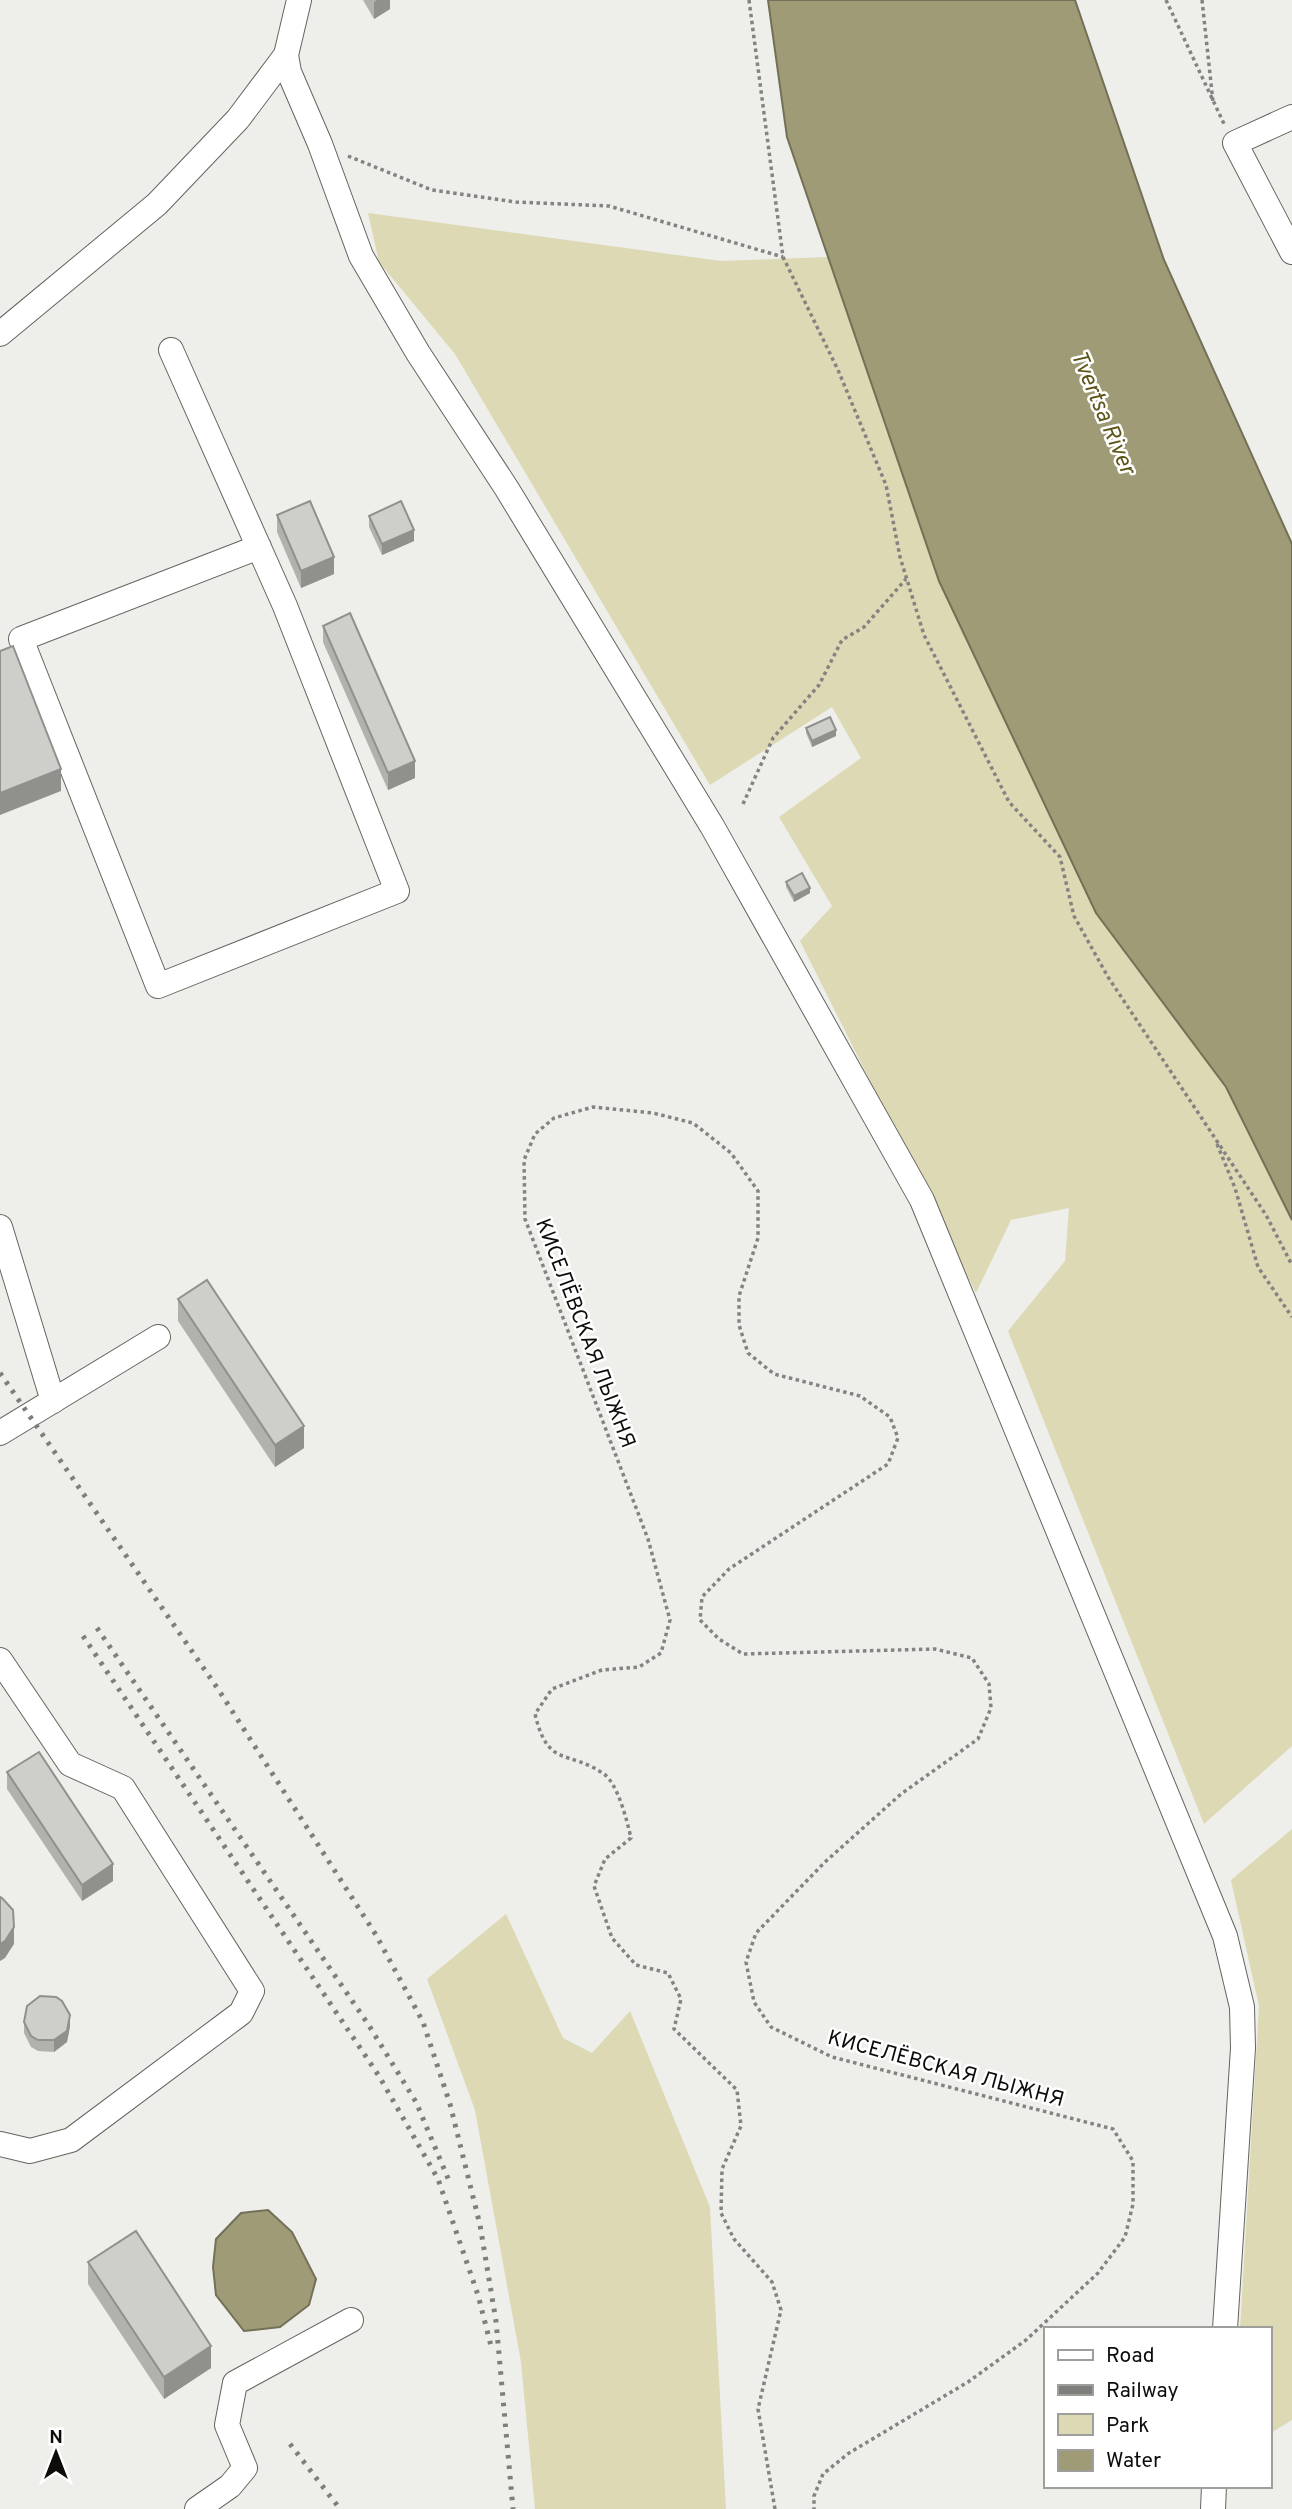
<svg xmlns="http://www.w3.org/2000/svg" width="1292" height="2509" font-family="Overpass,sans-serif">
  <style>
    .green { fill: #ddd9b4 }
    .water { fill: #9f9b77; stroke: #737057; stroke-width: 2 }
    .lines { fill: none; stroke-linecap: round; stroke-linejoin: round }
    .minor-casing { stroke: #646460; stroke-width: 26 }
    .path { stroke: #848381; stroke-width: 3.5; stroke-dasharray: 3.5 3.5; stroke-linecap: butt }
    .minor { stroke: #fff; stroke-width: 24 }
    .rail { stroke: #7e7e7b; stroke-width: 5; stroke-dasharray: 3.5 7; stroke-linecap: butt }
    .wall { fill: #b1b1ae }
    .shaded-wall { fill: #90908d }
    .building { fill: #cececa; stroke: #90908d; stroke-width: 2 }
    .labels { text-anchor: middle; stroke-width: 5; stroke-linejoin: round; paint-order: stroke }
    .street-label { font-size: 21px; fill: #0d0c0b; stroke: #fff }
    .water-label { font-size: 23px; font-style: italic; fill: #5d5518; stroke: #fff }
  </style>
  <rect width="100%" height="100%" fill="#eeeeea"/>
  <g class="green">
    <polygon points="368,213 721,261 828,257 939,581 1096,912 1226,1087 1292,1220 1292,1746 1204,1824 1008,1331 1065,1261 1069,1208 1011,1220 976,1293 800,941 832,906 779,817 861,758 832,707 710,785 455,354 379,262"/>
    <polygon points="1292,1829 1292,2420 1269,2434 1269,2329 1240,2329 1259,2006 1231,1880"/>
    <polygon points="506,1914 563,2038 592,2053 630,2011 710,2207 726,2509 535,2509 521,2362 475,2110 427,1979"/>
  </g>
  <g class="water">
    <polygon points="768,0 1075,0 1164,260 1292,544 1292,1220 1226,1087 1096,913 939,581 787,137"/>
    <polygon points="268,2210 292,2232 316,2279 309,2305 280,2327 244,2331 216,2295 213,2267 216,2239 241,2213"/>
  </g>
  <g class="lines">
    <defs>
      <g id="minor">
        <polyline points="299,0 286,55 289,72 320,144 361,256 418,353 507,489 712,826 922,1200 1225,1936 1242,2007 1243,2048 1225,2329"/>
        <polyline points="1292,117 1235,143 1292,252"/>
        <polyline points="0,334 157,204 238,119 286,55"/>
        <polyline points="171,350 285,606 397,891 158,986 21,639 259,547"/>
        <polyline points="0,1227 53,1401"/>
        <polyline points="0,1433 158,1337"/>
        <polyline points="0,1660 70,1764 123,1788 252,1991 241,2013 71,2140 30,2151 0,2144"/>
        <polyline points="197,2509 230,2486 245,2468 227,2425 235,2383 351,2320"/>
        <polyline points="1213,2509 1214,2486"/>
      </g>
    </defs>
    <use href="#minor" class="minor-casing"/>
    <g class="path">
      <polyline points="749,0 783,257 838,370 886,485 900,557 924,635 1009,802 1060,857 1074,916 1108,977 1266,1215 1292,1265"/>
      <polyline points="1166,0 1225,126"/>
      <polyline points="1202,0 1213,102"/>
      <polyline points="348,156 432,190 516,202 609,206 783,257"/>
      <polyline points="743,804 773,738 819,685 842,640 864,627 906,579"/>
      <polyline points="1217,1144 1235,1188 1258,1267 1292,1317"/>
      <path d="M775 2509 758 2409 781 2310 772 2282 734 2239 721 2213 722 2169 741 2126 737 2090 674 2029 681 1999 668 1973 636 1965 612 1938 594 1886 605 1859 631 1838C627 1821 618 1784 604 1774 568 1749 548 1769 535 1714L552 1689 602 1670 639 1667 661 1653 670 1620 648 1539 525 1219 524 1160 535 1134 554 1118 593 1107 653 1113 693 1123 731 1153 758 1191V1238L739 1296V1325L748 1353 774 1374 860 1396 890 1417 898 1438 888 1464 729 1569 702 1597 700 1620 719 1639 743 1654 935 1649 972 1658 989 1684 991 1708 978 1739 901 1794 825 1862 756 1933 746 1962 754 2002 771 2027 832 2057 1113 2129 1133 2161V2204L1125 2237 1098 2273 1026 2340 968 2382 849 2453 823 2474 814 2496V2509"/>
    </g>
    <use href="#minor" class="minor"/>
    <g class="rail">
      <polyline points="0,1373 218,1689 376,1935 423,2022 450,2104 480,2225 496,2321 513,2509"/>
      <polyline points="97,1628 368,2024 416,2102 450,2183"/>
      <polyline points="83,1636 379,2076 438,2179 478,2295 491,2346"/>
      <polyline points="290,2444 340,2509"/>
    </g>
  </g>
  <g class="wall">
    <polygon points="363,0 390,0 390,9 374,19"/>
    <polygon points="277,515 334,574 301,588 277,532"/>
    <polygon points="369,516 414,541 382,555 369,527"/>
    <polygon points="323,626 415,778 388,790 323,642"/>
    <polygon points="806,728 836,736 812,747 806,733"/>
    <polygon points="786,882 810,893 794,902 786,887"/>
    <polygon points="178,1299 304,1448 275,1467 178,1321"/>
    <polygon points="7,1772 113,1881 82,1901 7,1789"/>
    <polygon points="24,2022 70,2026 67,2042 54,2052 38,2051 31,2047 24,2033"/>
    <polygon points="88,2262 211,2368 164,2399 88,2284"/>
  </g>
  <g class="shaded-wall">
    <polygon points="377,0 390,0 390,9 374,19 374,2"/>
    <polygon points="414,530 414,541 382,555 382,544"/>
    <polygon points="334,557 334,574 301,588 301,571"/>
    <polygon points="836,730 836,736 812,747 812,741"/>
    <polygon points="415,761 415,778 388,790 388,773"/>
    <polygon points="61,769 61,791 0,815 0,793"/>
    <polygon points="810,888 810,893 794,902 794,896"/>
    <polygon points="304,1426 304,1448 275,1467 275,1445"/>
    <polygon points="113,1864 113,1881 82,1901 82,1885"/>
    <polygon points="14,1927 14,1944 5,1958 0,1961 0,1944"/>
    <polygon points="70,2015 70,2026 67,2042 54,2052 54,2040"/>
    <polygon points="211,2346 211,2368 164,2399 164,2377"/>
  </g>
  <g class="building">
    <polygon points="310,501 334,557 301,571 277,515"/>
    <polygon points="401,501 414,530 382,544 369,516"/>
    <polygon points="350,613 415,761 388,773 323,626"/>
    <polygon points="13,646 61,769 0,793 0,651"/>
    <polygon points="830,717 836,730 812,741 806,728"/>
    <polygon points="802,873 810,888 794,896 786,882"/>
    <polygon points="207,1280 304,1426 275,1445 178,1299"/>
    <polygon points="39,1752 113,1864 82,1885 7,1772"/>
    <polygon points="0,1897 2,1898 13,1910 14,1927 5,1941 0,1944"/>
    <polygon points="40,1996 56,1997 62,2001 70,2015 67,2031 54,2040 38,2040 31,2036 24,2022 27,2006"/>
    <polygon points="136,2231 211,2346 164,2377 88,2262"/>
  </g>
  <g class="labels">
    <g class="street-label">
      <text transform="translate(586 1333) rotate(69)" y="7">КИСЕЛЁВСКАЯ ЛЫЖНЯ</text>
      <text transform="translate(946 2068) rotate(15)" y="7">КИСЕЛЁВСКАЯ ЛЫЖНЯ</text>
    </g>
    <g class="water-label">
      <text transform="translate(1104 412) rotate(67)" y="8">Tvertsa River</text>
    </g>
  </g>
  <rect x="1044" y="2327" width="228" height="161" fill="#ffffff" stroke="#9e9e9d" stroke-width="2"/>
  <rect x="1058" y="2350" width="35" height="10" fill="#ffffff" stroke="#9e9e9d" stroke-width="2"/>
  <text x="1106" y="2362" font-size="21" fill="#0d0c0b">Road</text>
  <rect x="1058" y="2385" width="35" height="10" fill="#7e7e7b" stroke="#9e9e9d" stroke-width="2"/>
  <text x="1106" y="2397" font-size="21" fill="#0d0c0b">Railway</text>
  <rect x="1058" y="2414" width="35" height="21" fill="#ddd9b4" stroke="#9e9e9d" stroke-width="2"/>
  <text x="1106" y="2432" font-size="21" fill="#0d0c0b">Park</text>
  <rect x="1058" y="2450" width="35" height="21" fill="#9f9b77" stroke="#9e9e9d" stroke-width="2"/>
  <text x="1106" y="2467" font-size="21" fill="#0d0c0b">Water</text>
  <g transform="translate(56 2453)" stroke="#ffffff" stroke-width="5" paint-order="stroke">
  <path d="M0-5L12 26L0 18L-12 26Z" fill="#0d0c0b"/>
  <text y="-10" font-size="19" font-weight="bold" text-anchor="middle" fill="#0d0c0b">N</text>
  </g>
</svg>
